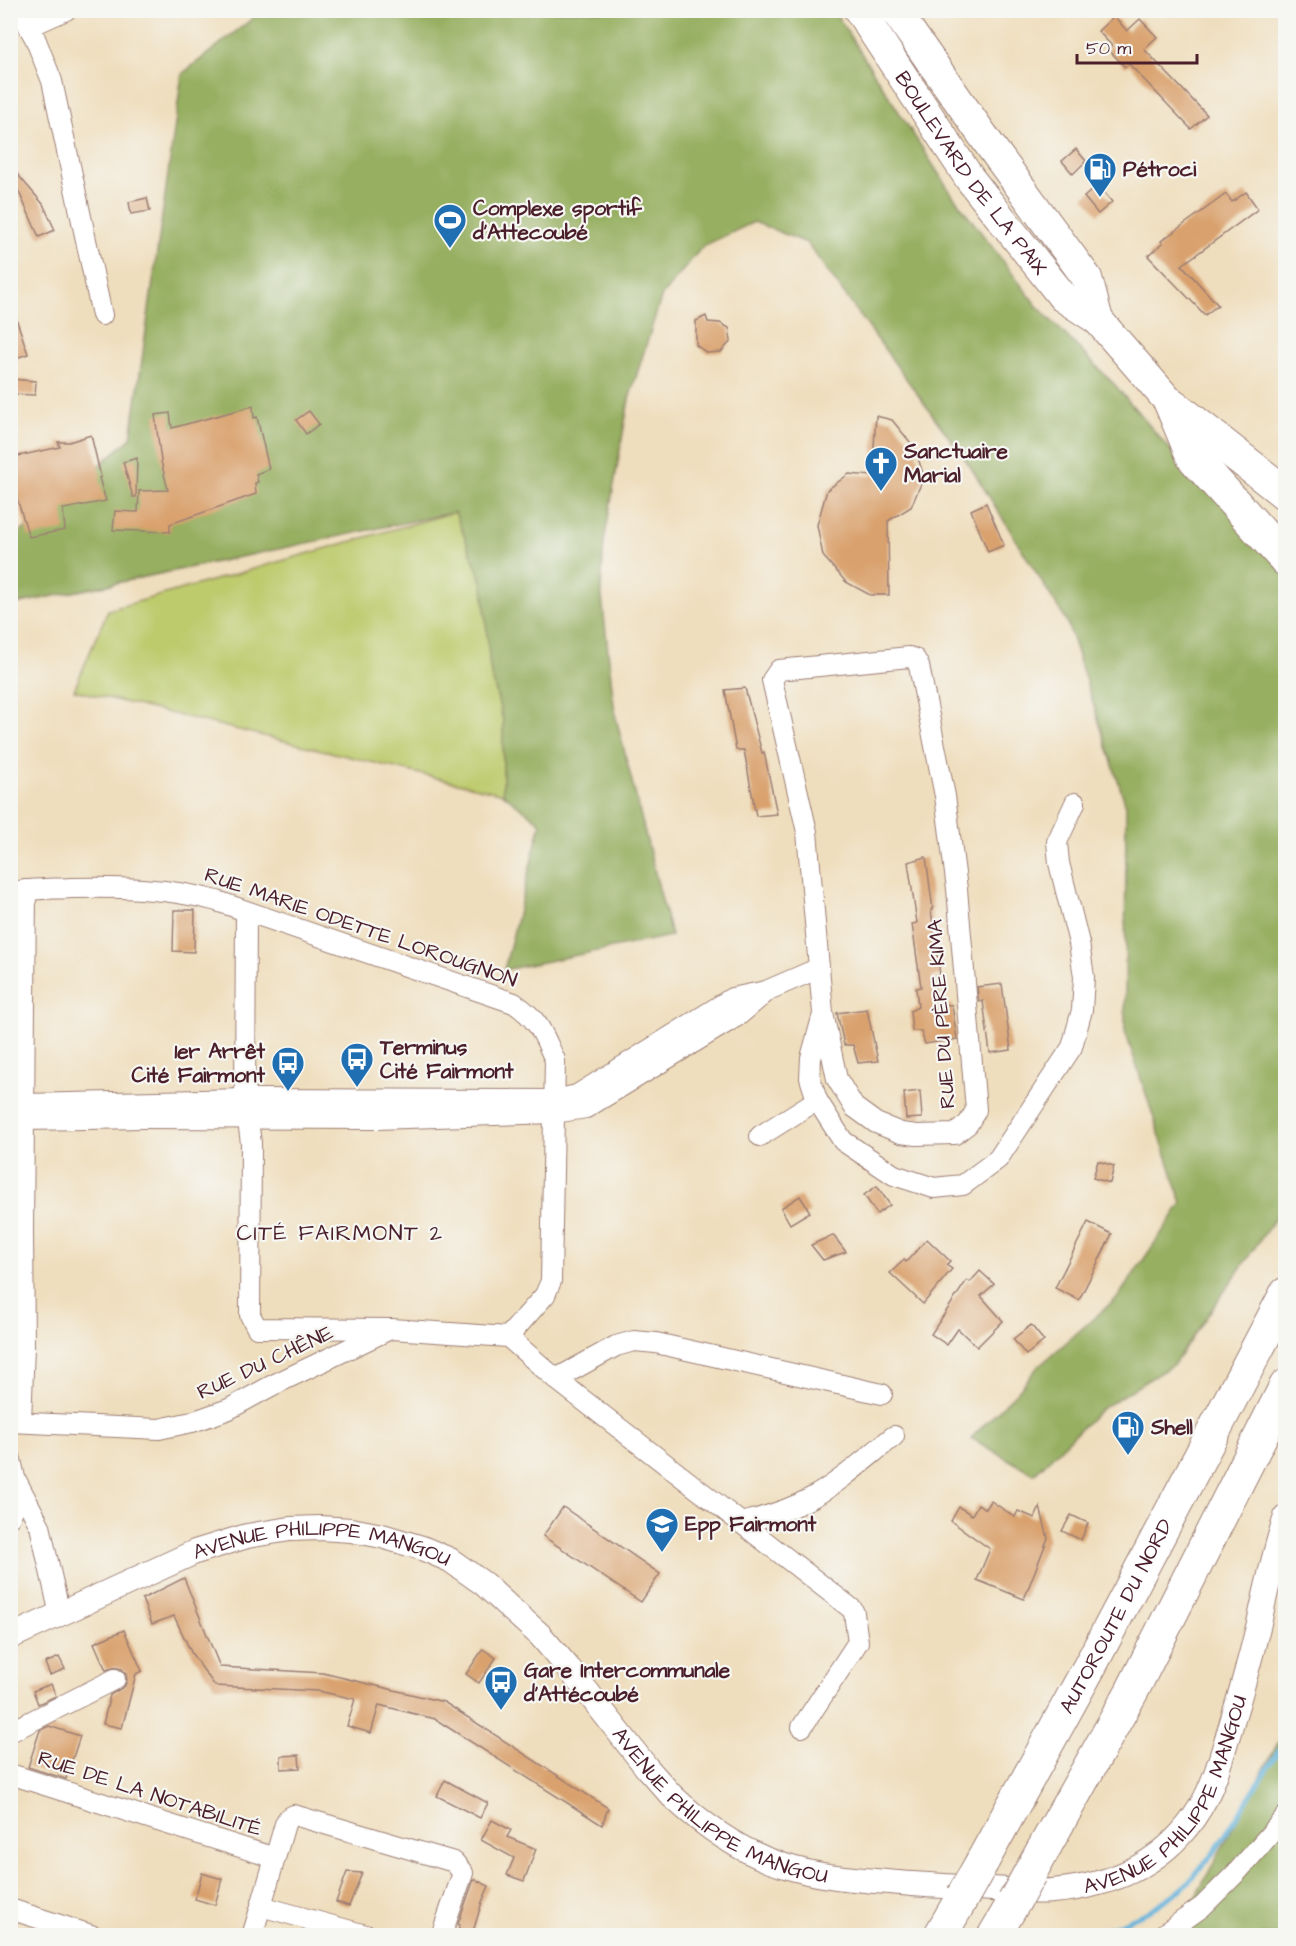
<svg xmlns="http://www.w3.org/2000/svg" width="1296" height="1946" font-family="'Architects Daughter',sans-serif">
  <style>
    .green { fill: #bdcb6d; stroke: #84754c; stroke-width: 1.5 }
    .forest { fill: #96af60; stroke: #706746; stroke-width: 1.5 }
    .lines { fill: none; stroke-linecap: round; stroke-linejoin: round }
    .stream { stroke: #61b2dc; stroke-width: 4.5 }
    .building { fill: #d9a16d }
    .minor-casing { stroke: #9c7e74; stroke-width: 22 }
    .tertiary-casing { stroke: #9c7e74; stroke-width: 26 }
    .primary-casing { stroke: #9c7e74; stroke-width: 32 }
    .motorway-casing { stroke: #9c7e74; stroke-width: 35 }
    .minor { stroke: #fff; stroke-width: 20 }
    .tertiary { stroke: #fff; stroke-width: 24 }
    .primary { stroke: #fff; stroke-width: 30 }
    .motorway { stroke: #fff; stroke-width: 33 }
    .motorway-bridge-casing { stroke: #9c7e74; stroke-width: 35; stroke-linecap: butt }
    .motorway-bridge { stroke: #fff; stroke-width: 33 }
    .labels { text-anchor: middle; stroke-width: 4.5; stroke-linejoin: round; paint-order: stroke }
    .poi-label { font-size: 21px; font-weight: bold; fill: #4a1f2b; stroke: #f6f6f2; text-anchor: start }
    .street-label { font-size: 21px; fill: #4a1f2b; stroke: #f6f6f2 }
    .neighbourhood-label { font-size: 22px; letter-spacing: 1.5px; fill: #4a1f2b; stroke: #f6f6f2 }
  </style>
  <rect width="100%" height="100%" fill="#f6f6f2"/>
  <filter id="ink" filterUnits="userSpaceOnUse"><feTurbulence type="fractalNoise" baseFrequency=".0167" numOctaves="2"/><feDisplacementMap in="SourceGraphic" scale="12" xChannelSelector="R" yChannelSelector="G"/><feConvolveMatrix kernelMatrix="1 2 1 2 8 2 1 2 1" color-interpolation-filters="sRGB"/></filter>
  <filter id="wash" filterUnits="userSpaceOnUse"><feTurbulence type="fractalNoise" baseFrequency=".008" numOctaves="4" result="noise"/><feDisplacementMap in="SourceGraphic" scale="24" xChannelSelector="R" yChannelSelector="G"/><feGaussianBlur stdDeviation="1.35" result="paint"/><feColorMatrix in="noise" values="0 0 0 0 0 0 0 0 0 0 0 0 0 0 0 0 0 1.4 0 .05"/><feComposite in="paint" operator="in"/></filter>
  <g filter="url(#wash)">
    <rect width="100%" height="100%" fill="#efdebd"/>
    <polygon class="green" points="455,512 483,584 490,668 503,720 503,794 74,690 108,610"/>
    <g class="forest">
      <polygon points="262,11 834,11 951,193 1037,306 1114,384 1160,438 1285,571 1285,1204 1174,1364 1101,1409 1034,1474 971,1438 1018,1391 1037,1368 1118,1297 1182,1203 1125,1031 1126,806 1067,622 970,466 807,243 754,222 703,246 662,295 629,399 604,542 601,588 615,714 671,936 504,970 541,823 503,794 503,720 490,668 483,584 455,512 11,605 10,541 131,438 182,74"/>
      <polygon points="1285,1730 1285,1935 1175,1935"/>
    </g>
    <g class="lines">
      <polyline class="stream" points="1064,1936 1112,1927 1147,1912 1182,1889 1215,1851 1286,1739"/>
    </g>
    <g id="blocks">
      <g class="building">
        <polygon points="1114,16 1127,31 1140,19 1157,37 1144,49 1207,115 1191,129 1129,64 1125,67 1108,49 1112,46 1098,31"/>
        <polygon points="1076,149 1086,161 1073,174 1062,161"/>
        <polygon points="12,168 43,204 55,230 39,237 10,172"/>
        <polygon points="1098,185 1112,202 1098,214 1084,197"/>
        <polygon points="1246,192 1258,209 1182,265 1218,305 1205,315 1148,256 1163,243 1161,241 1226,194 1232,202"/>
        <polygon points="147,198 150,211 131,214 129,202"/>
        <polygon points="13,309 28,354 10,360 10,310"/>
        <polygon points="706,316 708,322 720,323 729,328 731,341 721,352 707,353 696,345 696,321"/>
        <polygon points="10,379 36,381 35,395 10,394"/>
        <polygon points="253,406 254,418 257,417 269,469 256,474 258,482 255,483 256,494 170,524 170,532 113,530 115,511 138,512 139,491 168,490 161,461 155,415 170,413 172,428"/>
        <polygon points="309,411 319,424 306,434 296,420"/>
        <polygon points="876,416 892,420 915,448 924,477 911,507 888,521 889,595 870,595 846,582 823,556 817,525 827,490 849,474 872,476"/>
        <polygon points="91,435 101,477 99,478 106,501 63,509 65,530 29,537 10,476 10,472 13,471 13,457 60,447 58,442 69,442"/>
        <polygon points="137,458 136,497 133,497 123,462"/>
        <polygon points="986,503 1004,545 988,552 971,510"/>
        <polygon points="745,688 762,753 764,752 777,814 756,816 744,750 736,750 725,690"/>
        <polygon points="926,857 933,910 931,910 940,975 932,977 938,1004 952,1005 957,1039 925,1044 921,1031 912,1031 910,1011 918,1007 916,988 921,987 912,924 917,923 908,862"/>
        <polygon points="174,910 195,910 194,952 173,951"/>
        <polygon points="1002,984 1011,1050 990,1053 983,1001 979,1002 977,987"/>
        <polygon points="867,1009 878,1061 858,1063 853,1045 844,1045 837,1013"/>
        <polygon points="920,1091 922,1118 906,1119 904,1093"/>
        <polygon points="1098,1161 1114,1166 1110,1183 1093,1178"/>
        <polygon points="877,1186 890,1205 877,1214 864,1195"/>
        <polygon points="800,1196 810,1212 790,1224 781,1208"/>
        <polygon points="1088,1222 1112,1234 1079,1300 1055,1288"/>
        <polygon points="833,1235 846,1252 823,1260 811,1245"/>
        <polygon points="927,1239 950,1261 946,1265 952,1269 923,1304 890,1273 904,1260 906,1262"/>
        <polygon points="980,1271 994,1284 981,1296 1003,1321 977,1347 958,1329 947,1345 931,1334 967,1280 970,1282"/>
        <polygon points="1031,1325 1044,1341 1026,1355 1013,1339"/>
        <polygon points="991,1501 1015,1517 1018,1511 1035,1518 1040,1507 1048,1538 1024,1599 977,1580 990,1549 951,1521 959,1507 972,1515 978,1504 986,1509"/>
        <polygon points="563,1507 660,1574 641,1602 543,1536"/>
        <polygon points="1071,1515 1088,1523 1081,1540 1062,1531"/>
        <polygon points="184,1578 220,1667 323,1673 444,1702 608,1808 602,1825 435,1719 379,1705 371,1733 347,1726 355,1699 318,1691 215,1686 192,1654 174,1616 152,1624 142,1599"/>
        <polygon points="124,1630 142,1671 136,1674 122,1728 103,1724 110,1695 125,1686 127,1680 126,1674 122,1669 116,1667 106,1670 94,1643"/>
        <polygon points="483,1649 496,1658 479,1683 466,1674"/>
        <polygon points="59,1657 65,1669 50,1675 45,1663"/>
        <polygon points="51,1684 56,1696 38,1704 33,1691"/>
        <polygon points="49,1726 80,1736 66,1779 28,1767 40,1730"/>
        <polygon points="299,1755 300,1768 281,1769 281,1756"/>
        <polygon points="445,1780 488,1803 480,1818 437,1796"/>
        <polygon points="492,1820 511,1830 507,1837 536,1849 524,1881 507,1875 514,1858 481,1840"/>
        <polygon points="347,1872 362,1873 349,1906 336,1902"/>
        <polygon points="202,1873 222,1879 215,1905 195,1899"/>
        <polygon points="474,1879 489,1886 482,1902 472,1935 456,1935 460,1925 458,1924"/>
      </g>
    </g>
  </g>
  <g filter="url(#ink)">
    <use href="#blocks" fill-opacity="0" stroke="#9c7e74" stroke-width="1.5"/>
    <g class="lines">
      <defs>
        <g id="minor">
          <polyline points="19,10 35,38 52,81 102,315"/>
          <polyline points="28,27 66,10"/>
          <polygon points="909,657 915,659 919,666 945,796 957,889 976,1110 968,1124 955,1134 917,1135 901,1133 876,1123 854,1107 837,1079 823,1013 807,832 772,680 779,670"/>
          <path d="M10 892C30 889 50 889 71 888 121 887 169 888 217 901L514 1003C540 1021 542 1032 555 1060L551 1281 545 1295 508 1337"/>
          <polyline points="246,912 245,1099 251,1143 250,1315 257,1328 392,1329 508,1337 556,1379 852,1609 854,1613 858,1642 802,1727"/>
          <polyline points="822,1018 811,1058 810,1078 817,1100 843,1141 894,1175 934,1188 963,1185 998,1159 1072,1047 1082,1010 1084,977 1079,943 1059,863 1057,842 1075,803"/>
          <polyline points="10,1107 25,1104 245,1099 554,1100 577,1095 732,998 766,991 819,968"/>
          <polyline points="10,1123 25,1120 143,1118 377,1119 554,1113 586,1108 739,1015 765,993"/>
          <polyline points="760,1136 817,1100"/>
          <polyline points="556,1379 616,1346 634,1341 656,1343 882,1394"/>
          <polyline points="21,1421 24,1347 23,1231 26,890"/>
          <polyline points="10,1422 159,1429 192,1422 229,1409 271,1386 388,1330"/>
          <polyline points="10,1456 15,1478 40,1526 60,1615"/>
          <polyline points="10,1517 14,1507 15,1479"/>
          <path d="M741 1523C766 1517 789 1510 811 1498 841 1482 867 1457 894 1436"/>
          <polyline points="10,1732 115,1679"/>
          <polyline points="10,1774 275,1858"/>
          <polyline points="10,1909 94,1936"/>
          <polyline points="252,1936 261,1906"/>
          <polyline points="369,1936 261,1906 285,1824 288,1818 294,1815 454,1862 463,1873 441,1936"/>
          <polyline points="1161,1936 1202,1907 1238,1871 1286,1816"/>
        </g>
        <g id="tertiary">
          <path id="s1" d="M10 1637 195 1552 247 1536 290 1529 320 1528 351 1530 382 1536 422 1548 450 1560 484 1584 511 1609 540 1635 571 1671 647 1768 672 1796C703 1825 740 1852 782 1865 823 1879 869 1880 912 1884 939 1886 966 1887 993 1889 1012 1890 1033 1893 1052 1891 1113 1886 1167 1863 1200 1808 1214 1785 1221 1758 1229 1732 1240 1696 1250 1660 1259 1623 1267 1587 1274 1552 1286 1517"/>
        </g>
        <g id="primary">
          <path id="s2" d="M859 10 970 179 1063 297 1098 320 1171 404"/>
          <polyline points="895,10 991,147 1087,278 1098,320"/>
        </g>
        <g id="motorway">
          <polyline points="1171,404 1193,457 1286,560"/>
          <polyline points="1174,406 1286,494"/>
          <path id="s3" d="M982 1862 1091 1664 1286 1294"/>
          <polyline points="1030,1873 1132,1691 1286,1386"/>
          <polyline points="940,1936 963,1896"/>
          <polyline points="994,1936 1014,1902"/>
        </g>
      </defs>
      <use href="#minor" class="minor-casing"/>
      <use href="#tertiary" class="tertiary-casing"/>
      <use href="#primary" class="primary-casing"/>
      <use href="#motorway" class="motorway-casing"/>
      <use href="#minor" class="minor"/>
      <use href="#tertiary" class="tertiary"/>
      <use href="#primary" class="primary"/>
      <use href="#motorway" class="motorway"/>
      <defs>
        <g id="motorway-bridge">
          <polyline points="963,1896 982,1862"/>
          <polyline points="1014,1902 1030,1873"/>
        </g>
      </defs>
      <use href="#motorway-bridge" class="motorway-bridge-casing"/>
      <use href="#motorway-bridge" class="motorway-bridge"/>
    </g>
  </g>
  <defs>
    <symbol id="fuel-pin" viewBox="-11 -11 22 30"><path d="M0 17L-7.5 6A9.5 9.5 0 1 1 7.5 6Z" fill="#1f6fb2" stroke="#f6f6f2"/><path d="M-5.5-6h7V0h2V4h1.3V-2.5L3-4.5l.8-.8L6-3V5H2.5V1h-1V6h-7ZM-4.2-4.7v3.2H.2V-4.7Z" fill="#fff"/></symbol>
    <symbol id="stadium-pin" viewBox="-11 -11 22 30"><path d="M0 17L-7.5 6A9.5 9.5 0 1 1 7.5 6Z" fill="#1f6fb2" stroke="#f6f6f2"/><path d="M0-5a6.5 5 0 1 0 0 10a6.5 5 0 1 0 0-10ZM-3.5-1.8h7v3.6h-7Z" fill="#fff"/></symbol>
    <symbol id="church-pin" viewBox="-11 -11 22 30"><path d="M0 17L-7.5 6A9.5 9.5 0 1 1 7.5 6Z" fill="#1f6fb2" stroke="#f6f6f2"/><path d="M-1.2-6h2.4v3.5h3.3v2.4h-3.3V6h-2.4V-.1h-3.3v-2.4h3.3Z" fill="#fff"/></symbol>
    <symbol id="bus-pin" viewBox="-11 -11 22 30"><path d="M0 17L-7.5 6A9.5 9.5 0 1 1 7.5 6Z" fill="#1f6fb2" stroke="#f6f6f2"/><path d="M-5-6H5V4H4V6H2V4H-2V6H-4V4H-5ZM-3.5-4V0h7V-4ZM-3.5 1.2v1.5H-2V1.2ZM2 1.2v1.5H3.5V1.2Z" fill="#fff"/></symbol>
    <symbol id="school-pin" viewBox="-11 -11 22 30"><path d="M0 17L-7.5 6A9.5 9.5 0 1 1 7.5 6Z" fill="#1f6fb2" stroke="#f6f6f2"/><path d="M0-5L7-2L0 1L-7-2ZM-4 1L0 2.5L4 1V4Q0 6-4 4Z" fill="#fff"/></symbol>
  </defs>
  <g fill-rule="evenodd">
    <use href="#fuel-pin" x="1081" y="150" width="38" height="52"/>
    <use href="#stadium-pin" x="431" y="201" width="38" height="52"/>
    <use href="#church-pin" x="862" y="444" width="38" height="52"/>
    <use href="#bus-pin" x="338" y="1040" width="38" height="52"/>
    <use href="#bus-pin" x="269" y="1044" width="38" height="52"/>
    <use href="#fuel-pin" x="1109" y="1408" width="38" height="52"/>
    <use href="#school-pin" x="643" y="1505" width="38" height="52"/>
    <use href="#bus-pin" x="482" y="1663" width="38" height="52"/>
  </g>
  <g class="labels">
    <g class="poi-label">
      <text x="1123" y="176">Pétroci</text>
      <text x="473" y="215">Complexe sportif<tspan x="473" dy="24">d'Attecoubé</tspan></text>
      <text x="904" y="458">Sanctuaire<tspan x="904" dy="24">Marial</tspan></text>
      <text x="380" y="1054">Terminus<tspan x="380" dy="24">Cité Fairmont</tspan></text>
      <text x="265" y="1058" text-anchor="end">1er Arrêt<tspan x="265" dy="24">Cité Fairmont</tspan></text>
      <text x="1151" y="1434">Shell</text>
      <text x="685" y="1531">Epp Fairmont</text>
      <text x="524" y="1677">Gare Intercommunale<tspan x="524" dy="24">d'Attécoubé</tspan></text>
    </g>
    <g class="street-label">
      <text dy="7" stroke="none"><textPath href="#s2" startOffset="198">BOULEVARD DE LA PAIX</textPath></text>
      <text transform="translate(361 927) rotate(19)" y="7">RUE MARIE ODETTE LOROUGNON</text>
      <text transform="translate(941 1014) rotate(-94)" y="7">RUE DU PÈRE KIMA</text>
      <text transform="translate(265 1362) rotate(-25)" y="7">RUE DU CHÊNE</text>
      <text dy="7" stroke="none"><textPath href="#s1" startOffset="334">AVENUE PHILIPPE MANGOU</textPath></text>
      <text dy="7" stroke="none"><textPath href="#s3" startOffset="280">AUTOROUTE DU NORD</textPath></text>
      <text dy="7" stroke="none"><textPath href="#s1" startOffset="1359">AVENUE PHILIPPE MANGOU</textPath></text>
      <text transform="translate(150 1793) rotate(18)" y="7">RUE DE LA NOTABILITÉ</text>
      <text dy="7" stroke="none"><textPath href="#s1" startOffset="838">AVENUE PHILIPPE MANGOU</textPath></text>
    </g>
    <g class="neighbourhood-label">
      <text x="340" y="1240">CITÉ FAIRMONT 2</text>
    </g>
  </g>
  <rect width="1296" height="1946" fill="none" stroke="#f6f6f2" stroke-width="36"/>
  <path d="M1077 54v9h120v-9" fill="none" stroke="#4a1f2b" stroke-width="3"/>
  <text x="1086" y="54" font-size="18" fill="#4a1f2b" stroke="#f6f6f2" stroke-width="4.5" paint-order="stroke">50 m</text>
</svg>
